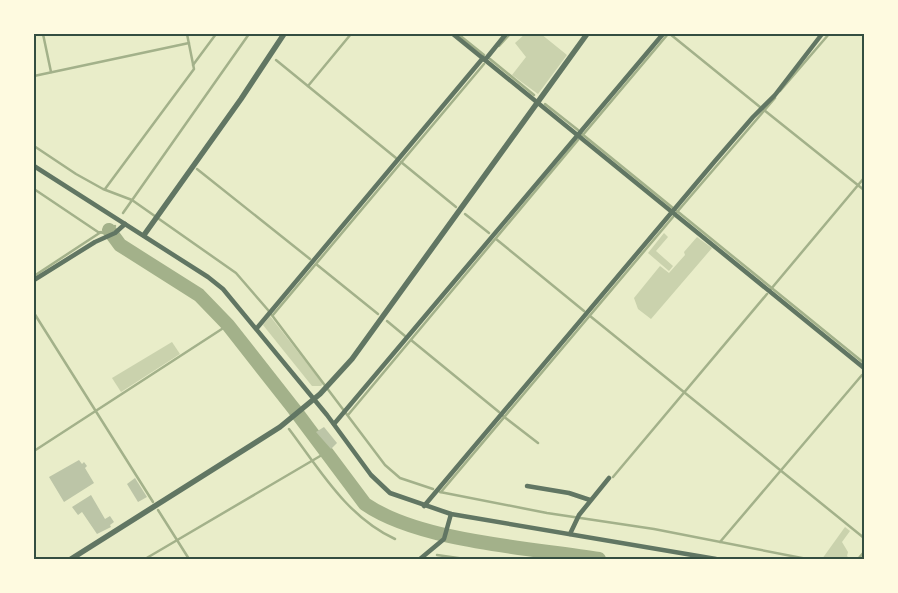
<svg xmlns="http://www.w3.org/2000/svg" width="898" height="593" font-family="'Fira Sans Condensed',sans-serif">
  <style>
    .green { fill: #cad2ad }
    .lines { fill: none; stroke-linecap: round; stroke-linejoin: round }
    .stream { stroke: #a3b18a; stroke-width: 2.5 }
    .river { stroke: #a3b18a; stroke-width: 14 }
    .building { fill: #bcc5a7 }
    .minor { stroke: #617663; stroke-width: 4.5 }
    .tertiary { stroke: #617663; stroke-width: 5.5 }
    .neatline { fill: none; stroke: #344e41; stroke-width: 2 }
  </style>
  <rect width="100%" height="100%" fill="#e9edc9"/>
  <g class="green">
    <polygon points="525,34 541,34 567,55 538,94 512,75 526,57 515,43"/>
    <polygon points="664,233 668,237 656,251 673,266 669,271 648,253"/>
    <polygon points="697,237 712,248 651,319 638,309 634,298 660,266 669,273 685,255 684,252"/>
    <polygon points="270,316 323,384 321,386 312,386 263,325"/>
    <polygon points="172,342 180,354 121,392 112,378"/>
    <polygon points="845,527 850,531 842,542 848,552 847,556 850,559 822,559"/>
  </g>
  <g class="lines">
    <g class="stream">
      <polyline points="43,34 51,72"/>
      <polyline points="458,34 484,55"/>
      <polyline points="670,34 760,107"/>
      <polyline points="499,46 510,34"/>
      <polyline points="490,59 534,95"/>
      <polyline points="276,60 396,158"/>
      <polyline points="193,65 216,34"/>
      <polyline points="34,76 189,43"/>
      <polyline points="308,86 351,34"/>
      <polyline points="780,91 829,34"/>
      <polyline points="545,104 578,130"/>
      <polyline points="764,110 864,190"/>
      <polyline points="582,134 673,208"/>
      <polyline points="582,136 668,34"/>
      <polyline points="34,146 76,174 103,189 132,200 236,273 268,310 385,465 400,478 433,489"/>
      <polyline points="401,162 456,207"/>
      <polyline points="197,169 310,259"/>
      <polyline points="34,189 98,232 104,233 115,226"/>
      <polyline points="105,189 194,69 187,34"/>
      <polyline points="677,211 864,363"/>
      <polyline points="677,212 775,98"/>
      <polyline points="123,213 249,34"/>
      <polyline points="465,214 489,233"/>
      <polyline points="496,239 584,311"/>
      <polyline points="316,264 378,314"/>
      <polyline points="34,276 101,232"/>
      <polyline points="771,289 864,178"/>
      <polyline points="34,313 153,502"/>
      <polyline points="273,315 484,64"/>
      <polyline points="590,316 864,538"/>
      <polyline points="387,321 405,336"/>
      <polyline points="411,340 499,412"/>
      <polyline points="348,415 578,140"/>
      <polyline points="503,416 538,443"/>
      <path d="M289 429C320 470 347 517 395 539"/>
      <polyline points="34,451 228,325"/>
      <polyline points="613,477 767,294"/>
      <polyline points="440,492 547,513 654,529 807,559"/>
      <polyline points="441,492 673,217"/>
      <polyline points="158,510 189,559"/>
      <polyline points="441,537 441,534"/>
      <polyline points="720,542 862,375"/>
      <polyline points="437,555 465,559"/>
      <polyline points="145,559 327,452"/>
      <polyline points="858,559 864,552"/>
    </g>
    <path class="river" d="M109 230 120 245 199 295 228 325 294 409 365 504C420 542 532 548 599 559"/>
  </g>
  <g class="building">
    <polygon points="324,427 337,443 331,449 316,432"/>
    <polygon points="79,460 82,464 84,462 87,466 85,468 94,483 64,502 49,477"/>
    <polygon points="135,478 147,497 138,502 127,484"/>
    <polygon points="91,495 105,519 110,516 114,522 110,525 111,527 97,534 82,512 78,515 72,507"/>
  </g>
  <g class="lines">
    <g class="minor">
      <polyline points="453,34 864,368"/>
      <polyline points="485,60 506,34"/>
      <polyline points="34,166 208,277 223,289 327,415 371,475 390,493 451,514 716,559"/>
      <polyline points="34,280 95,242 115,233 125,224"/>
      <polyline points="257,328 483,58"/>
      <polyline points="334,424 663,34"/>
      <polyline points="527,486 569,493 590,500"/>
      <polyline points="424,506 715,161 753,117 775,95 822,34"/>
      <polyline points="570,534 579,515 609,478"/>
      <polyline points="420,559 444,539 451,514"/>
      <polyline points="863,559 864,558"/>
    </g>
    <g class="tertiary">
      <polyline points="144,235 241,99 284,34"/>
      <polyline points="71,559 280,427 320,394 352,359 587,34"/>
    </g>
  </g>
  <rect width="898" height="593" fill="none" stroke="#fefae0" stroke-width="70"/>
  <rect x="35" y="35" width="828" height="523" class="neatline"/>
</svg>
